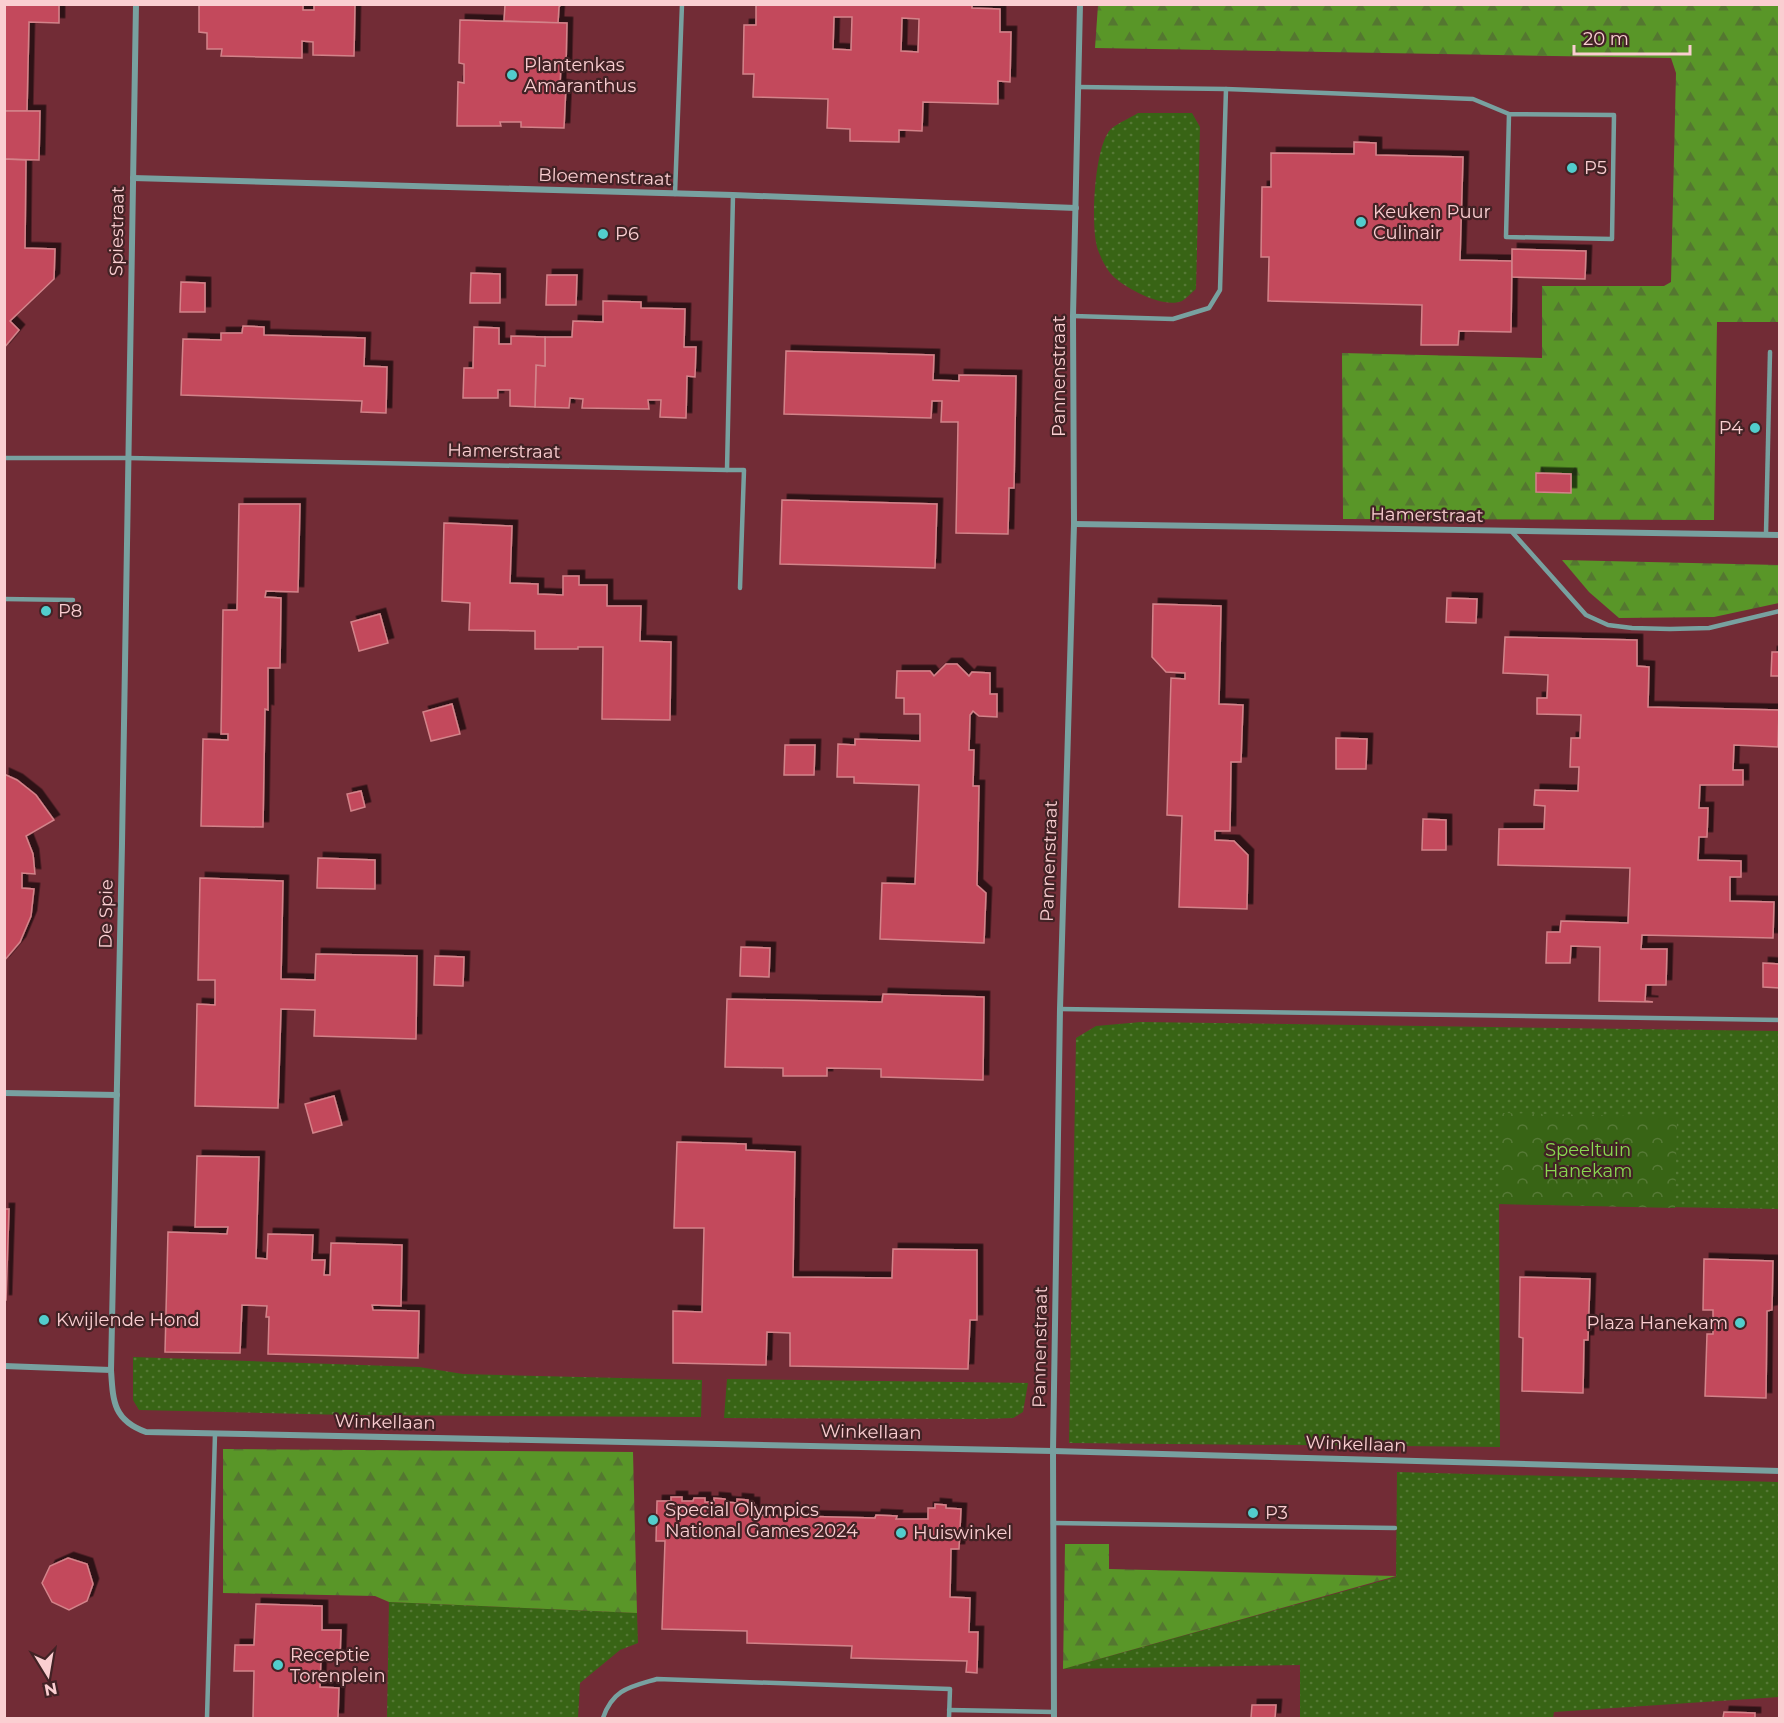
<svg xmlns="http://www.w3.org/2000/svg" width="1784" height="1723" font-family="Montserrat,sans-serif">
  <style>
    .grass { fill: url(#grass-dots) }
    .forest { fill: url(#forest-firs) }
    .park { fill: url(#park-crowns) }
    .building { fill: #c34a5c; stroke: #d3838a; stroke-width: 1.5; fill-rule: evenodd; filter: url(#shadow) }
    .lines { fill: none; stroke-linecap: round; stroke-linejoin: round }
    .lane { stroke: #78a1a0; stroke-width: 4.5 }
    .street { stroke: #78a1a0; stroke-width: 6 }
    .poi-dot { fill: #52cdcc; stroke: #422225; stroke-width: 2 }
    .labels { text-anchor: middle; stroke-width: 4.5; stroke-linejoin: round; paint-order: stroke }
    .poi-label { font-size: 18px; fill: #faced1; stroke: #422225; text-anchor: start }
    .street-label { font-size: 18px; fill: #faced1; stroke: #422225 }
    .park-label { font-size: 18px; fill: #89d751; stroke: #422225 }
  </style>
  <defs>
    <pattern id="grass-dots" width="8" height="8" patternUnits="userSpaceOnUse" patternTransform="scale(1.5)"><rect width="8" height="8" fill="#386415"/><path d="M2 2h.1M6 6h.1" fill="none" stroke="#567936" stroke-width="1.8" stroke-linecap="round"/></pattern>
    <pattern id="forest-firs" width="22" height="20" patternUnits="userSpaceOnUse" patternTransform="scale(1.5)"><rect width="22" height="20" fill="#599628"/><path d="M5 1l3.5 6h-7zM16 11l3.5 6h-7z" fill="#547730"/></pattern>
    <pattern id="park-crowns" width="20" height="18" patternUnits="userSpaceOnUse" patternTransform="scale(1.5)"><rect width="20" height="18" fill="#386415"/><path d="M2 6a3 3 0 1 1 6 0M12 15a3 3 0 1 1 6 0" fill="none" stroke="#567936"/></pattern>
    <filter id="shadow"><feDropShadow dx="5.5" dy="-5.5" stdDeviation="0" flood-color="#0009"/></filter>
  </defs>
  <rect width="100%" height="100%" fill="#722c36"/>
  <g class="grass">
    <path d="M1138 113H1192L1200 127 1196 289C1192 292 1187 298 1182 301 1164 309 1124 288 1112 275 1106 269 1101 258 1098 250 1090 229 1094 145 1111 129 1118 123 1130 118 1138 113Z"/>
    <polygon points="1141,1022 1779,1031 1779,1209 1499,1204 1500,1447 1069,1443 1076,1038 1096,1026"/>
    <polygon points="133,1357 419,1367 463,1374 702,1380 701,1417 346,1415 139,1410 133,1400"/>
    <polygon points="727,1379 1028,1383 1023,1412 1013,1418 984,1419 724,1418"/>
    <polygon points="1397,1472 1779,1482 1779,1697 1554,1712 1553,1718 1300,1718 1300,1665 1063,1669 1396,1577"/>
    <polygon points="389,1602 637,1613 638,1643 620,1650 580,1683 578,1718 387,1718"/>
  </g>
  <g class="forest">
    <polygon points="1098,5 1779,5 1779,322 1717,322 1714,520 1343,519 1342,353 1542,358 1542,286 1664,286 1671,282 1676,73 1671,58 1095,48"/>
    <polygon points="1562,560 1779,565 1779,603 1714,617 1619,618 1589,592"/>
    <polygon points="223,1449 633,1452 637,1613 389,1602 375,1596 223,1593"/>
    <polygon points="1065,1544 1109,1544 1109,1569 1396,1576 1063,1669"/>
  </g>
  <polygon class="park" points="1501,1113 1677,1117 1675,1208 1499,1204"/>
  <g class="building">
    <polygon points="4,4 59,4 59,23 29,22 27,111 4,111"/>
    <polygon points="199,4 303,4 303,10 314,10 314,4 355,4 354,56 313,55 313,42 302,41 302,58 221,56 222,49 207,49 207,33 199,32"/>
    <polygon points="561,4 559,7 558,23 504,21 505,5 486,5"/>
    <path d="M756 4H972V8L1000 9V32H1011L1010 82 998 81V104L923 102 922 131 899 130V142L850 141V129L827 128 828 99 753 97 754 74H743L744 25H756ZM834 17H852L851 50 833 49ZM902 18 919 19 918 52 901 51Z"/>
    <polygon points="460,20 567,23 566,67 561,66 560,85 566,86 564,128 521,127 521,122 500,122 501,126 457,126 458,82 464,83 464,64 459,63"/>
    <polygon points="4,111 40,111 39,160 4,159"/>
    <polygon points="1354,142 1376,143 1376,155 1463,157 1460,260 1512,261 1511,332 1459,331 1458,345 1421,345 1422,305 1268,301 1269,257 1261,257 1262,187 1271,187 1271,153 1354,154"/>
    <polygon points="4,159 26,160 25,248 55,249 54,279 10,321 19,330 4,348"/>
    <polygon points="1512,249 1586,251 1585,279 1512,277"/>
    <polygon points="471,273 500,274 500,303 470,303"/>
    <polygon points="547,275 577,275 576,305 546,305"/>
    <polygon points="181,282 205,283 205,312 180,312"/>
    <polygon points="603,301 641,302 641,308 685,309 684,347 696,347 695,377 687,376 686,418 660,417 661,400 648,400 649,409 582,408 583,399 570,398 569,408 535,407 536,365 545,366 545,337 572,337 573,321 603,322"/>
    <polygon points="243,326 264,327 264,335 365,338 364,366 387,367 386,413 361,412 362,401 181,395 183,339 221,340 221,333 242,333"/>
    <polygon points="474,327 499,328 499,344 511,344 511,336 545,337 545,366 536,365 535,407 510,406 510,390 498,390 498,398 463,398 464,368 473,368"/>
    <polygon points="786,351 934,355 933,380 959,381 959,375 1016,376 1014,488 1009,488 1008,534 956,533 958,422 941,422 942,401 932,401 931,418 784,414"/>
    <polygon points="1536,473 1571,474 1571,493 1536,492"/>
    <polygon points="782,500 937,504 935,568 780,564"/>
    <polygon points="239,504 300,504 298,592 266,591 265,597 281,598 280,668 268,668 268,710 265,709 263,827 201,826 203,739 228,740 228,734 221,734 223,610 237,610"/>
    <polygon points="444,523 512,526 510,583 538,584 538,594 563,595 563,576 579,576 579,585 607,585 607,606 641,606 640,641 671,642 670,720 602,719 603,647 578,647 578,649 535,649 535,631 469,630 470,603 442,601"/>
    <polygon points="1447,598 1477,599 1476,623 1446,622"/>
    <polygon points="1153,604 1221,606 1219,704 1243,705 1241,762 1231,762 1230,831 1215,831 1215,840 1234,841 1248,855 1247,909 1179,907 1182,816 1167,815 1171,678 1185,679 1185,673 1166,672 1152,657"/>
    <polygon points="380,614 388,643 359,651 351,622"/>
    <polygon points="1505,637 1637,640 1637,666 1649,667 1648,707 1779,710 1778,747 1734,745 1733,770 1743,770 1743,785 1700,785 1699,808 1708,808 1707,837 1699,837 1698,860 1741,861 1741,877 1730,877 1730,901 1774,902 1773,938 1642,935 1641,949 1667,949 1666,985 1646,985 1645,1001 1653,1002 1599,1001 1600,947 1571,946 1570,963 1546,963 1547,932 1560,932 1561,921 1628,923 1630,868 1498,865 1499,829 1544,829 1545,806 1534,805 1535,790 1578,791 1579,767 1570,767 1571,738 1580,738 1581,715 1537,714 1537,698 1547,698 1548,675 1503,673"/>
    <polygon points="1772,652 1780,652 1780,676 1771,676"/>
    <polygon points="946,664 957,664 969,676 972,672 990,673 990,694 997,694 997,717 979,716 973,711 970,715 969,750 974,750 973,786 979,786 977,885 986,893 984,943 880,939 882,883 915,884 919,785 854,783 854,777 837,777 838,744 855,745 855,739 920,741 920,714 904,714 904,698 896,698 897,671 930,671 934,676"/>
    <polygon points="452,704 460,734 431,741 423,712"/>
    <polygon points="1336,738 1367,739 1366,769 1336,769"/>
    <polygon points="785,745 815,745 814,775 784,775"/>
    <polygon points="4,774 17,780 36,795 54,820 26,836 33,854 35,874 22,873 22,888 34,889 31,916 20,942 4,961"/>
    <polygon points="361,791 365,807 351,811 347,794"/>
    <polygon points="1423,819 1446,820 1446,850 1422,850"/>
    <polygon points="318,858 375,860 375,889 317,888"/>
    <polygon points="200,878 283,881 281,979 315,980 316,954 417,956 416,1039 314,1036 315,1010 281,1009 278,1108 195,1106 197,1004 215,1005 215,980 198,980"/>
    <polygon points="741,947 770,948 769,977 740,976"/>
    <polygon points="435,956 464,957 463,986 434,985"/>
    <polygon points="1763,963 1780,964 1780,988 1763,987"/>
    <polygon points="883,994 984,997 983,1080 881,1077 881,1069 827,1068 827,1076 783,1076 783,1068 725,1067 727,999 882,1002"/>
    <polygon points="334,1096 342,1125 313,1133 305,1104"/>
    <polygon points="677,1142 746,1144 746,1150 795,1152 793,1277 892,1278 893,1249 977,1250 977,1320 970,1320 968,1369 790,1366 790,1333 767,1332 766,1365 673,1363 673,1311 702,1312 704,1228 674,1228"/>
    <polygon points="197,1156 259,1157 256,1258 267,1259 268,1234 313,1235 312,1260 325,1260 324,1275 330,1275 331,1243 402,1245 401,1306 372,1305 373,1310 419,1311 418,1358 268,1354 269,1317 266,1317 267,1306 242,1305 240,1353 165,1352 168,1232 227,1234 228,1227 195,1227"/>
    <polygon points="4,1209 9,1209 6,1300 4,1300"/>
    <polygon points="1704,1259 1773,1261 1772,1310 1767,1311 1766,1398 1705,1396 1707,1334 1713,1334 1713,1310 1703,1310"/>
    <polygon points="1520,1277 1590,1279 1588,1340 1584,1340 1583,1393 1522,1391 1523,1338 1519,1337"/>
    <polygon points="671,1497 682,1497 682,1501 693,1501 694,1498 705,1498 705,1502 714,1502 714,1498 725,1499 726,1502 737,1503 737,1499 748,1500 748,1503 754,1503 754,1515 875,1518 876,1515 897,1516 896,1519 928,1519 928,1508 935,1508 935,1504 946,1505 946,1508 961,1509 959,1549 951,1549 950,1597 970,1598 969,1632 978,1632 977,1673 966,1672 967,1661 851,1658 852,1646 747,1643 747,1631 662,1629 665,1541 656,1541 657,1501 671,1501"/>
    <polygon points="68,1558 87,1564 93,1584 87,1601 69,1610 52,1602 42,1583 50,1566"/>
    <polygon points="256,1604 322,1606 322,1630 341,1630 340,1659 321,1658 320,1687 339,1688 338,1718 253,1718 254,1671 234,1671 235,1645 254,1645"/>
    <polygon points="1252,1705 1276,1705 1275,1718 1251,1718"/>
    <polygon points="1724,1712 1755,1713 1755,1718 1723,1718"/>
  </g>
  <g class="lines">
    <g class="lane">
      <polyline points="1078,87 1226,89 1473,99 1509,114 1614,115 1612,239 1506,237 1509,114"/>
      <polyline points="675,194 682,4"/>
      <polyline points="1073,316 1173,319 1209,308 1220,290 1226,89"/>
      <polyline points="4,458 128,458 727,470 733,195"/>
      <polyline points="727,470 744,470 740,588"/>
      <polyline points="1512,532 1586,615 1608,625 1632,628 1670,629 1709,628 1780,611"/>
      <polyline points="1766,534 1770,352"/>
      <polyline points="4,599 73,600"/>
      <polyline points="1060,1009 1780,1020"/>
      <polyline points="1053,1523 1395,1528"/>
      <polyline points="949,1710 1054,1712"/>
      <polyline points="207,1718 215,1434"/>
      <path d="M603 1718C613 1689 630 1687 657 1679L950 1689 949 1718"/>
    </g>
    <g class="street">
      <polyline points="133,178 733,195 1076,208"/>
      <polyline points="1074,524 1780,535"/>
      <polyline points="4,1093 117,1095"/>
      <path d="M4 1366 111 1370C113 1401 113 1420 146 1432L1053 1451 1780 1471"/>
      <polyline points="111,1370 122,844 136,4"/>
      <polyline points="1054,1718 1053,1451 1060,1009 1074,524 1073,316 1080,4"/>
    </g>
  </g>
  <g class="poi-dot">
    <circle cx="512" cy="75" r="6"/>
    <circle cx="1572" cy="168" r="6"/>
    <circle cx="1361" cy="222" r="6"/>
    <circle cx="603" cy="234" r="6"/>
    <circle cx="1755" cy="428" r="6"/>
    <circle cx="46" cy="611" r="6"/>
    <circle cx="44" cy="1320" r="6"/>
    <circle cx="1740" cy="1323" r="6"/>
    <circle cx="1253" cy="1513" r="6"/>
    <circle cx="653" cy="1520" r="6"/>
    <circle cx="901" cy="1533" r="6"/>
    <circle cx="278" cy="1665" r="6"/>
  </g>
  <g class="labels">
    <g class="poi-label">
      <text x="524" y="71">Plantenkas<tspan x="524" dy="21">Amaranthus</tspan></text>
      <text x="1584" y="174">P5</text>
      <text x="1373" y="218">Keuken Puur<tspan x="1373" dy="21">Culinair</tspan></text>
      <text x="615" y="240">P6</text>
      <text x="1743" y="434" text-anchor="end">P4</text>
      <text x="58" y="617">P8</text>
      <text x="56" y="1326">Kwijlende Hond</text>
      <text x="1728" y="1329" text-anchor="end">Plaza Hanekam</text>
      <text x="665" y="1516">Special Olympics<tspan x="665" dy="21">National Games 2024</tspan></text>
      <text x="1265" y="1519">P3</text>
      <text x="913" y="1539">Huiswinkel</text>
      <text x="290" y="1661">Receptie<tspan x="290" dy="21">Torenplein</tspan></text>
    </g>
    <g class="street-label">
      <text transform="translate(605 177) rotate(2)" y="6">Bloemenstraat</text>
      <text transform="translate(117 231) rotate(-89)" y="6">Spiestraat</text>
      <text transform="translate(1059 376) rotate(-90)" y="6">Pannenstraat</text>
      <text transform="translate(504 451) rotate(1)" y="6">Hamerstraat</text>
      <text transform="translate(1427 515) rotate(1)" y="6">Hamerstraat</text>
      <text transform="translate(1049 861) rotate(-88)" y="6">Pannenstraat</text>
      <text transform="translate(106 914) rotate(-89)" y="6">De Spie</text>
      <text transform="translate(1040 1347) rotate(-89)" y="6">Pannenstraat</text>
      <text transform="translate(385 1422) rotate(1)" y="6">Winkellaan</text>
      <text transform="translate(871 1432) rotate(1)" y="6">Winkellaan</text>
      <text transform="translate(1356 1444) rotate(2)" y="6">Winkellaan</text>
    </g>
    <g class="park-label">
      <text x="1588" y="1156">Speeltuin<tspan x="1588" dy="21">Hanekam</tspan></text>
    </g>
  </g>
  <rect width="1784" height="1723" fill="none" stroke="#faced1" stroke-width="12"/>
  <g transform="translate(48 1675) rotate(169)" stroke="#422225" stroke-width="4.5" paint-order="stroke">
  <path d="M0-4.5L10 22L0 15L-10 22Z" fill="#faced1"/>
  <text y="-9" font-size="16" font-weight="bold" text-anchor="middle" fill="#faced1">N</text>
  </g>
  <path d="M1574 45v9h116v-9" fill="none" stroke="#faced1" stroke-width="3"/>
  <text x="1583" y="45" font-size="18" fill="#faced1" stroke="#422225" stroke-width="4.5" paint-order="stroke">20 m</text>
</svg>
